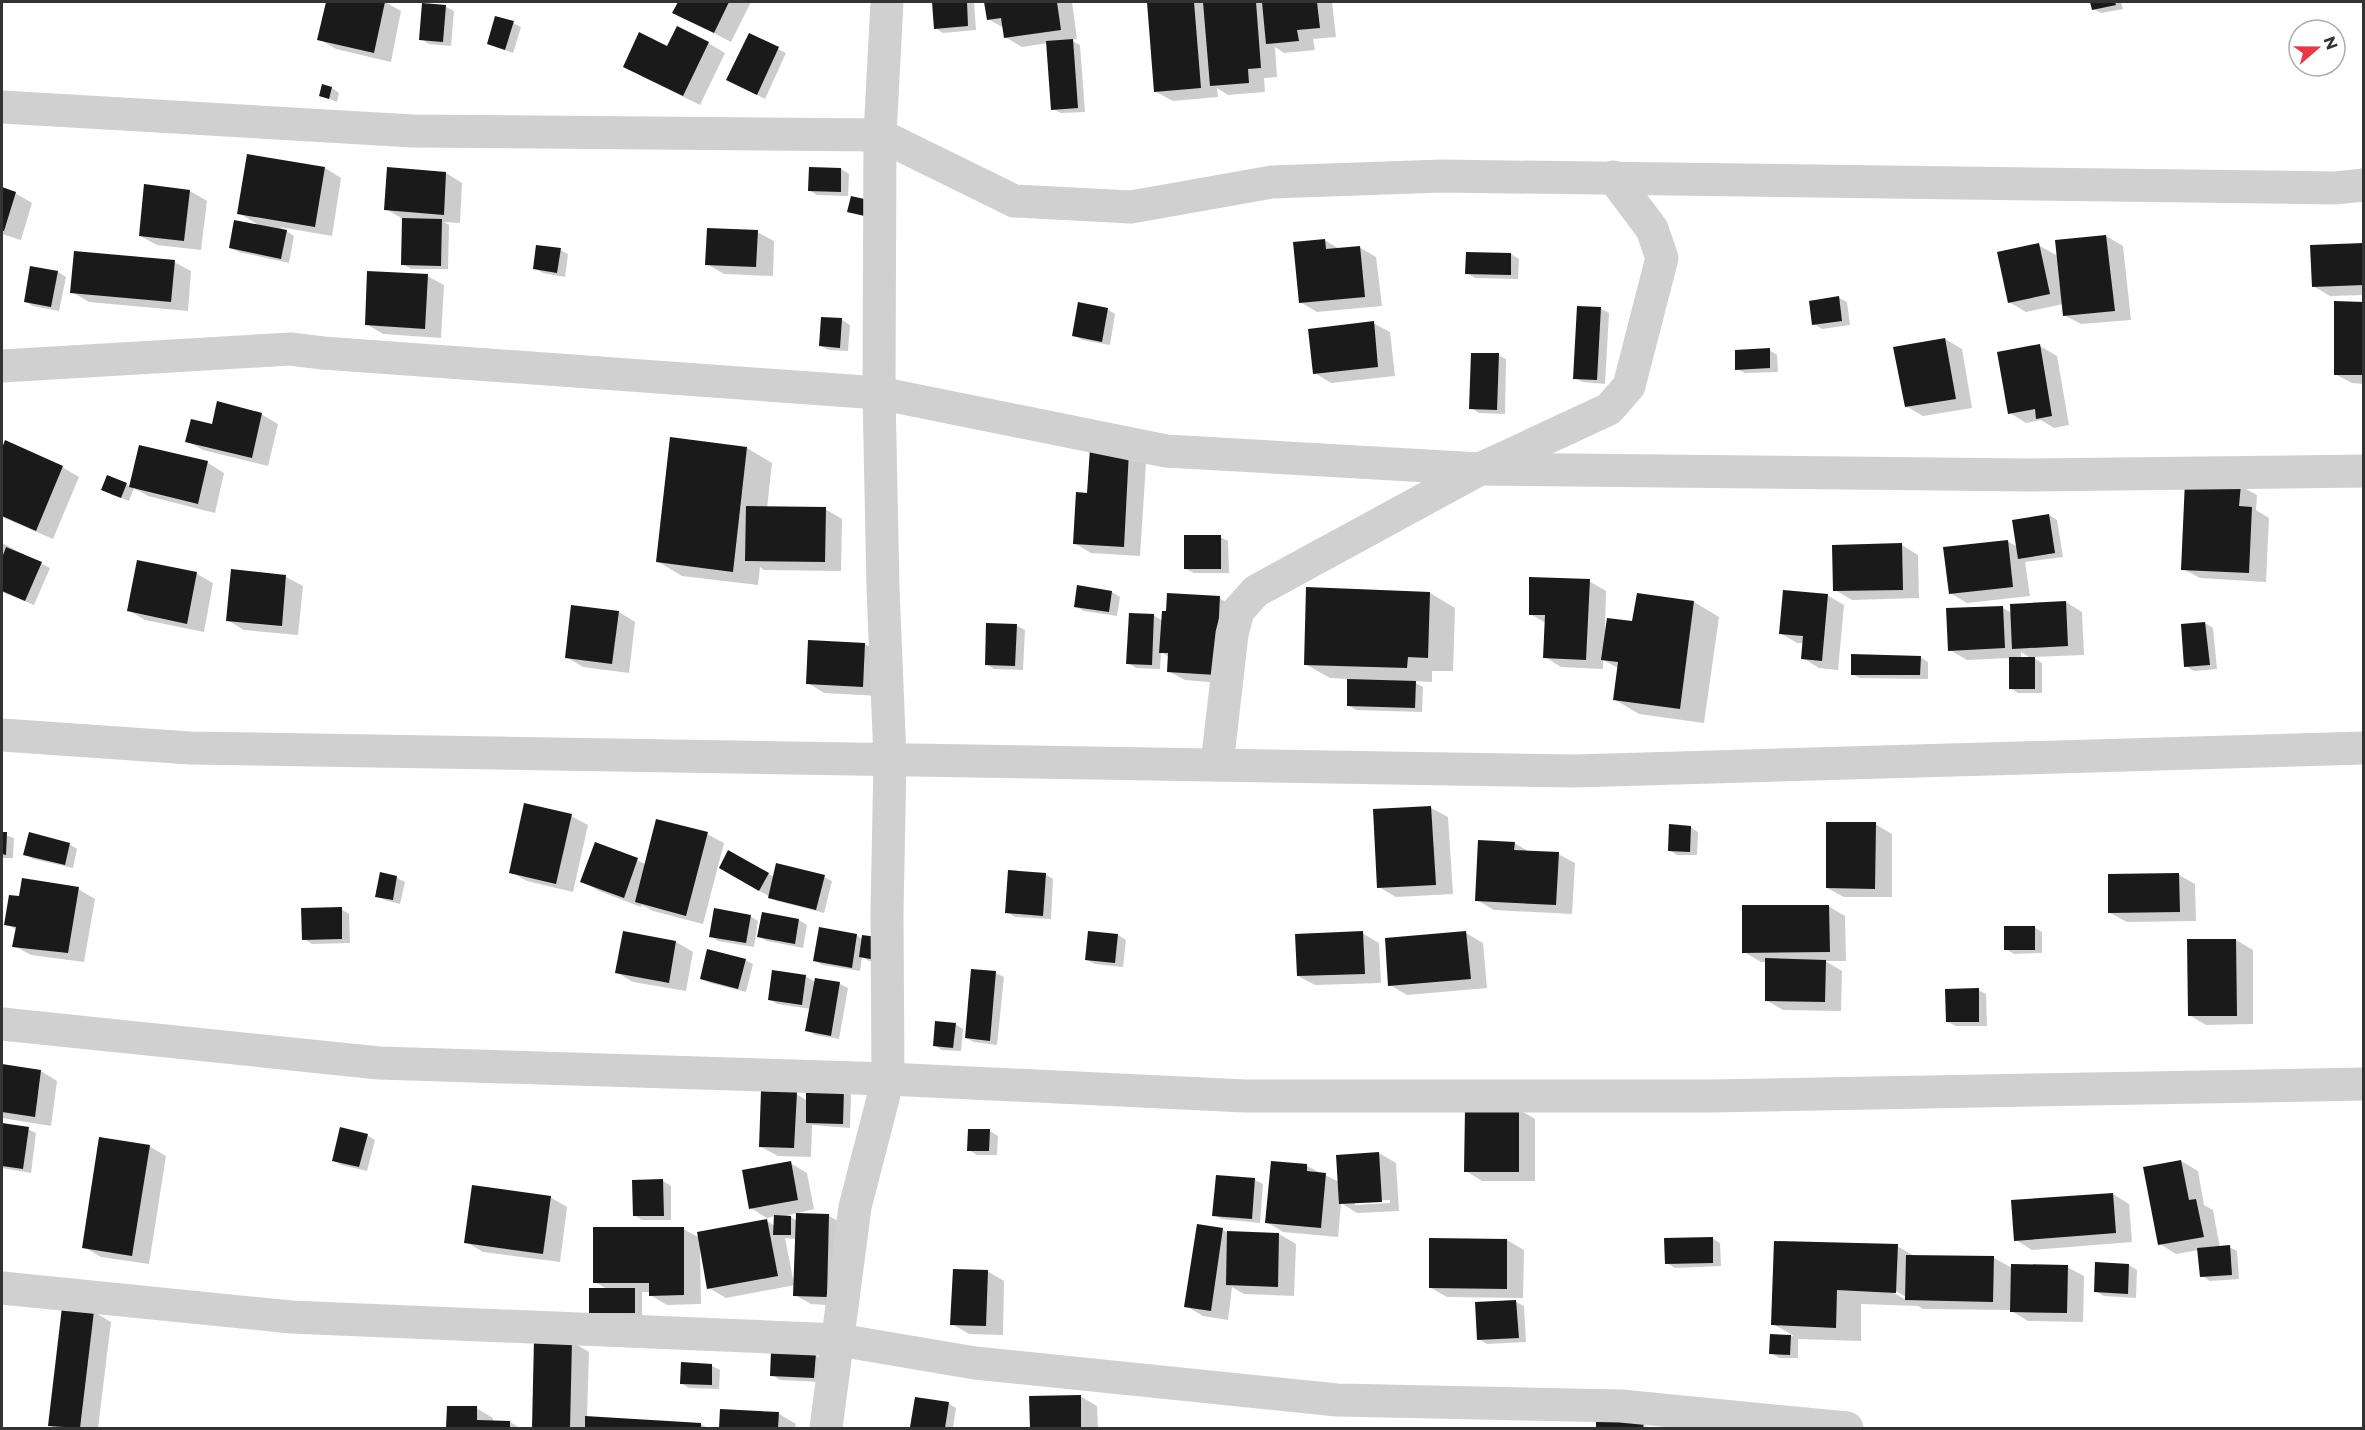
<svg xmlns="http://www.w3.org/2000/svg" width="2365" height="1430" font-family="Montserrat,sans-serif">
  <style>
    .shadow { fill: #0003; fill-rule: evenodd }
    .building { fill: #1a1a1a }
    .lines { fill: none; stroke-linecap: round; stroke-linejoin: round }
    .minor { stroke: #d0d0d0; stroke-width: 33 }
  </style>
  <rect width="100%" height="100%" fill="#fff"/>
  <g class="shadow">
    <polygon points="327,2 385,2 401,11 391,62 336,49 319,39"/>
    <polygon points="679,2 751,2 731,42 674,12"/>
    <polygon points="933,2 974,2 976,30 943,33 935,28"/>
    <polygon points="986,2 1072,2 1077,39 1071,40 1080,45 1085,112 1061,113 1053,109 1048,43 1022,47 1005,37 1004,28 988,19"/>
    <polygon points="1149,2 1332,2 1336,37 1313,39 1315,50 1284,53 1275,47 1277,77 1264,78 1265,92 1228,95 1217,88 1218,97 1173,101 1156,92"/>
    <polygon points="2092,2 2121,2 2123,9 2101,13 2093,9"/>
    <polygon points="423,5 446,7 454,11 451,46 429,44 421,39"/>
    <polygon points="513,23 521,27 513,53 488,44"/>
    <polygon points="750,35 786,53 765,99 736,84"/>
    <polygon points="708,43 725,53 700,105 641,76 668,48"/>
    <polygon points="332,88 339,93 337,102 321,95"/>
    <polygon points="325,168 341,178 332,236 280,227 294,236 289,263 239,252 231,248 260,226 239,213"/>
    <polygon points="841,169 849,174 848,196 817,195 809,190"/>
    <polygon points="446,173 462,183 460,223 444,222 449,225 448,269 411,269 403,264 403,219 386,209"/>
    <polygon points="2,189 15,193 32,203 21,240 2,234"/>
    <polygon points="190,191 207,201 201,250 157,245 140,236"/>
    <polygon points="757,232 774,241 773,276 724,274 707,264"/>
    <polygon points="2106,236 2123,246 2131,320 2081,324 2064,315 2063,304 2026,312 2009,302 2038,245 2058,256"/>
    <polygon points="1324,240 1340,249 1359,247 1376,257 1382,306 1317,312 1300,302"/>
    <polygon points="2364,244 2364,295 2330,296 2313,286"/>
    <polygon points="560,250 568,254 565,277 543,273 535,268"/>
    <polygon points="1511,254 1519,259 1518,279 1475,278 1467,273"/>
    <polygon points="174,262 191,271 188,311 89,302 72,292"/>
    <polygon points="31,267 58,272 66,277 59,311 33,306 25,301"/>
    <polygon points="427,276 444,285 441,338 383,334 366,324"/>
    <polygon points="1839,298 1847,302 1850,325 1822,329 1814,324"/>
    <polygon points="2364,303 2364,384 2352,383 2335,374"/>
    <polygon points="1107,309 1115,314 1110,345 1082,340 1074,335"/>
    <polygon points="1601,309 1609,313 1605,384 1583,382 1575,378"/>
    <polygon points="823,318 842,320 850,325 848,351 829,350 821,346"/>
    <polygon points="1373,323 1390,332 1395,376 1331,383 1315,373"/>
    <polygon points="1945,339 1962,349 1972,408 1923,416 1906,406"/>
    <polygon points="2040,346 2057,356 2069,425 2054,428 2041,420 2026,423 2010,413"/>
    <polygon points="1769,350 1777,355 1778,372 1745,373 1737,369"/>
    <polygon points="1498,355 1506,359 1505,414 1479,413 1471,408"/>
    <polygon points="261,414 278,424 268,466 203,450 187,441 213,426"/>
    <polygon points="671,439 747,448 772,463 767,508 825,509 842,519 841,571 764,570 760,567 758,585 682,576 657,561"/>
    <polygon points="5,442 62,467 79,477 53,539 2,517 2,451"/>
    <polygon points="140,447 208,463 224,473 215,513 148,496 134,488 129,501 110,494 126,484 131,487"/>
    <polygon points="1091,450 1146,463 1140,556 1091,553 1074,543 1089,494"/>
    <polygon points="2240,486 2257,495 2256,510 2269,518 2266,582 2200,578 2183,569"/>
    <polygon points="2049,515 2057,520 2063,557 2025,562 2030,596 1967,603 1950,593 2007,541 2018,547"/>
    <polygon points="1220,537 1228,541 1229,573 1194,573 1186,569"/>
    <polygon points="2,543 50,568 34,605 2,592"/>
    <polygon points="1902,545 1918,555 1919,598 1852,600 1835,590"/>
    <polygon points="232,571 286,577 303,586 298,635 244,630 227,620"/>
    <polygon points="197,574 213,583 204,632 145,620 128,610"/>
    <polygon points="1589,581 1606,591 1605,629 1634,623 1638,595 1694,602 1719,617 1704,723 1639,714 1614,699 1618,668 1603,660 1603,669 1561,667 1545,657 1546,623 1530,614"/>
    <polygon points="1112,592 1120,597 1117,616 1084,611 1076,607"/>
    <polygon points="1430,593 1455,608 1453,671 1432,671 1432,682 1412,681 1423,687 1422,712 1356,710 1348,705 1348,679 1330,678 1305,664"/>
    <polygon points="1827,595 1844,605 1838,670 1819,668 1803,658 1804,643 1797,643 1780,633"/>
    <polygon points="1219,598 1236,608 1232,684 1185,680 1168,671 1169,657 1161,652 1160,669 1136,668 1128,663 1153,615 1163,621 1168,612"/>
    <path d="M2066 602 2082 612 2084 655 2032 657 2042 663V693H2018L2010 688V658L1967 660 1950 650 2003 608 2012 613ZM2021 652 2032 659H2021Z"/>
    <polygon points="619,612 635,622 629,673 583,667 566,657"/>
    <polygon points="2205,623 2213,628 2217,669 2194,671 2186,666"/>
    <polygon points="988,624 1017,626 1025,630 1023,670 994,669 986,664"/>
    <polygon points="865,644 881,654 880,696 824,693 808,683"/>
    <polygon points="1920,657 1928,662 1928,679 1860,678 1852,674"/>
    <polygon points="1431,808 1448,817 1453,894 1396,897 1379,887"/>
    <polygon points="571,816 588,825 573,892 527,881 511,872"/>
    <polygon points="1875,824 1892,834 1892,897 1844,897 1827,888"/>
    <polygon points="1690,827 1698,832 1697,855 1677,855 1669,850"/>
    <polygon points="2,834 14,838 13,858 2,858"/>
    <polygon points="707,834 724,843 703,924 653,911 642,905 641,907 599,891 582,881 596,844 646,864"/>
    <polygon points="1514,843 1530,852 1558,854 1575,863 1572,914 1494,910 1477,900"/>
    <polygon points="69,844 77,849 73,868 33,859 25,854"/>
    <polygon points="729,852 774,877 824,877 832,881 824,913 777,901 720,868"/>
    <polygon points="381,874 397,878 405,882 400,904 385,900 377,896"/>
    <polygon points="1045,874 1053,879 1051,919 1015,917 1007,912"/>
    <polygon points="2179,875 2195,884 2196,921 2127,922 2110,913"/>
    <polygon points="78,889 95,899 84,962 31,955 14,946 17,930 6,924 20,898"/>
    <polygon points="1828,906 1845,916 1846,961 1825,961 1842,971 1841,1011 1783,1010 1766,1000 1767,962 1761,962 1744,952"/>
    <polygon points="341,909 349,914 350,943 312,944 304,939"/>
    <polygon points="750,916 758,921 754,947 718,941 711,936"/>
    <polygon points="799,920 807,925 803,948 767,941 759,937"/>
    <polygon points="2034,927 2042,932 2042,953 2014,954 2006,949"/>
    <polygon points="821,928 857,935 889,964 869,961 862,957 860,971 823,965 815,961"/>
    <polygon points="1089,932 1118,935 1126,940 1123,967 1095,964 1087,960"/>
    <polygon points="1362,933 1379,943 1381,983 1315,985 1298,976"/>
    <polygon points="1466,933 1483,943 1487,988 1407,995 1390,985"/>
    <polygon points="2236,940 2253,950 2253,1024 2206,1025 2189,1015"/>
    <polygon points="676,942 693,952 686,991 633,982 616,972"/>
    <polygon points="745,960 753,964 746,992 710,983 702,979"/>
    <polygon points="996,973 1004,977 997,1045 974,1042 966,1038"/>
    <polygon points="805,976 815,982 816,979 840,984 848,988 839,1039 815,1035 807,1030 811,1009 777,1004 769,999"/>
    <polygon points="1978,990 1986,994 1987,1026 1956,1026 1948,1022"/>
    <polygon points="955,1024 963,1029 961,1051 942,1050 934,1045"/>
    <polygon points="2,1065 41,1071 57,1081 51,1126 2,1118"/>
    <polygon points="843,1090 851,1095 850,1128 812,1125 811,1157 778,1156 761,1147 796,1094 808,1101"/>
    <polygon points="1518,1109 1535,1119 1535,1181 1482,1181 1466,1171"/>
    <polygon points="2,1125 28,1129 36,1133 31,1173 2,1168"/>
    <polygon points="990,1131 998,1136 997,1155 977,1155 969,1150"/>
    <polygon points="367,1135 375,1140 367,1171 341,1165 333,1160"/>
    <polygon points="149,1146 166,1156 149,1264 101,1257 84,1247"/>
    <path d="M1379 1153 1396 1163 1399 1211 1357 1213 1341 1203 1338 1237 1283 1232 1267 1222 1307 1166 1339 1182ZM1390 1200V1203L1355 1205V1202Z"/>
    <polygon points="2181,1161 2198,1171 2204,1205 2213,1210 2220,1248 2229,1247 2237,1251 2239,1279 2210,1281 2202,1276 2199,1250 2176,1254 2160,1244"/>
    <path d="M790 1163 807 1173 814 1209 781 1217H791L797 1221 829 1216 846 1225 843 1306 811 1304 795 1295V1285L726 1298 709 1288 702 1250H700L701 1304 667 1305 650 1295V1292H642V1317H599L591 1312 607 1289 595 1282 683 1229 700 1238 767 1221 775 1226V1216L767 1218 751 1208ZM785 1238 797 1239 794 1284Z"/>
    <polygon points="1255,1180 1263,1184 1260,1223 1222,1219 1214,1215"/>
    <polygon points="663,1181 671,1186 671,1220 642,1220 634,1215"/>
    <polygon points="2113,1194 2129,1204 2132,1242 2032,1250 2016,1240"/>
    <polygon points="550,1197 567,1207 560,1262 483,1252 466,1242"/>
    <polygon points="1199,1226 1223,1230 1228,1233 1279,1234 1296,1244 1294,1296 1244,1294 1232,1287 1228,1320 1203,1316 1186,1306"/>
    <polygon points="1712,1238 1720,1243 1721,1266 1675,1268 1667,1263"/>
    <polygon points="1507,1240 1524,1250 1523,1298 1447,1297 1431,1288"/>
    <path d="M1897 1246 1916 1257 1994 1258 2012 1268 2067 1267 2084 1276 2083 1322 2028 1321 2010 1310 1923 1309 1918 1306 1861 1304V1341L1798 1339V1358H1779L1771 1353V1335L1794 1336 1773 1324ZM1891 1288 1906 1297V1300L1889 1290Z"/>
    <polygon points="2097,1263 2129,1265 2137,1270 2136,1298 2104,1296 2096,1291"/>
    <polygon points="987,1271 1004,1281 1003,1335 969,1334 952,1324"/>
    <polygon points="1516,1302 1524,1306 1526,1342 1487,1344 1479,1339"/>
    <polygon points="94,1312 111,1322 98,1428 55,1428 50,1425"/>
    <polygon points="536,1341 572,1342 589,1352 587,1418 701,1424 708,1428 534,1428"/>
    <polygon points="815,1355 823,1360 822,1382 780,1380 772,1375"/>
    <polygon points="712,1366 720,1370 719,1389 689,1388 681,1383"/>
    <polygon points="1080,1396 1097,1406 1098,1428 1031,1428 1031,1397"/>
    <polygon points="949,1404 956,1408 953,1428 916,1428 912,1426"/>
    <polygon points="448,1407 476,1408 493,1418 493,1422 510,1422 520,1428 448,1428"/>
    <polygon points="722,1411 779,1414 796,1424 795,1428 721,1428"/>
    <polygon points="1598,1422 1643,1425 1650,1428 1598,1428"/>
  </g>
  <g class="building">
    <polygon points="326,2 385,2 374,53 317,40"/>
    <polygon points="678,2 729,2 714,33 672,13"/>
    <polygon points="932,2 967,2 968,26 934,29"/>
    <polygon points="984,2 1057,2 1061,30 1004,38 1001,18 987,20"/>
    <polygon points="1147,2 1194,2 1201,88 1154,92"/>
    <polygon points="1203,2 1256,2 1261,68 1248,69 1249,83 1210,86"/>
    <polygon points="1262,2 1317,2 1320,28 1297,30 1299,41 1266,44"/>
    <polygon points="2090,2 2115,2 2116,5 2092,10"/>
    <polygon points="422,3 446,5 443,42 419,40"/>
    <polygon points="495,16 514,21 505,50 487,44"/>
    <polygon points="677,26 709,42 683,96 623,67 639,32 667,46"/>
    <polygon points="749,33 779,47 757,95 726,80"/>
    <polygon points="1073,39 1078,108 1051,110 1046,41"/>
    <polygon points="322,84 332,87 329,99 319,96"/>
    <polygon points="247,154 325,167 315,227 237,214"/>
    <polygon points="387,167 446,172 444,215 384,210"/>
    <polygon points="809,167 841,168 841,192 808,191"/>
    <polygon points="144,184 190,190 184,241 139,236"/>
    <polygon points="2,187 16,192 4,231 2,231"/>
    <polygon points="851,196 873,201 869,217 847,212"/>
    <polygon points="402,218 442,219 441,266 401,265"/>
    <polygon points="234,220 287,230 281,259 229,248"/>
    <polygon points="707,228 758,230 756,267 705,265"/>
    <polygon points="2106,235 2115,311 2063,316 2055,240"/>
    <polygon points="1325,239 1326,249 1360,246 1365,297 1299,303 1293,242"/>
    <polygon points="2039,243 2050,294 2008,303 1997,252"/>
    <polygon points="2364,243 2364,285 2312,287 2310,245"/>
    <polygon points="536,245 561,248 557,273 533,269"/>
    <polygon points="74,251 175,260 171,302 70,293"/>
    <polygon points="1466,252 1511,253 1511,275 1465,274"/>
    <polygon points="30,266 58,271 51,307 24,302"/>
    <polygon points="367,271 428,274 425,329 365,325"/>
    <polygon points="1839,296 1842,321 1812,325 1809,301"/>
    <polygon points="2334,301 2364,302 2364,375 2334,375"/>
    <polygon points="1078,302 1108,308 1102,342 1072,336"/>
    <polygon points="1577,306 1601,307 1597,380 1573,379"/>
    <polygon points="821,317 842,318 840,348 819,346"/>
    <polygon points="1374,321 1378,367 1313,374 1308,329"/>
    <polygon points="1945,338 1956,399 1905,407 1893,347"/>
    <polygon points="2040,344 2052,416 2036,419 2035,409 2008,414 1997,352"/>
    <polygon points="1770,348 1770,368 1735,370 1735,350"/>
    <polygon points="1471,353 1499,353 1497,410 1469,409"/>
    <polygon points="217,401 262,413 252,458 185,442 191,419 212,424"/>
    <polygon points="670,437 747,447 733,572 656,562"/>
    <polygon points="5,440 63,466 36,531 2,516 2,448"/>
    <polygon points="139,445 208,461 198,504 129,487"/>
    <polygon points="1090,448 1129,451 1124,547 1073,544 1076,492 1087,493"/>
    <polygon points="107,475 127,483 121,498 101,490"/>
    <polygon points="2185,481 2241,484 2239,506 2252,507 2249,573 2181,570"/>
    <polygon points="746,506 826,507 825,562 745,561"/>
    <polygon points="2049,514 2055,553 2018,559 2012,520"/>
    <rect x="1184" y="535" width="37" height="34"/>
    <polygon points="2008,540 2013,587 1949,594 1943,547"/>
    <polygon points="1902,543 1903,590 1833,591 1832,545"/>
    <polygon points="6,547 42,562 25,601 2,591 2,558"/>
    <polygon points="137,560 197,572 187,624 127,611"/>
    <polygon points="231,569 286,575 282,626 226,621"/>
    <polygon points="1529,577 1590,579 1586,660 1543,658 1545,615 1529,615"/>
    <polygon points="1077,585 1112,591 1109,612 1074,607"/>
    <polygon points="1306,587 1430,592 1428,658 1408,657 1407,668 1304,665"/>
    <polygon points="1783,590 1828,594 1822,661 1801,659 1803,636 1779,634"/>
    <polygon points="1167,593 1220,596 1216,675 1167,672 1168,653 1159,653 1162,611 1166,611"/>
    <polygon points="1637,593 1694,601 1680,709 1613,700 1618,662 1601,660 1607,618 1632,621"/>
    <polygon points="2066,601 2068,646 2012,649 2010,604"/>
    <polygon points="571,605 619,611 612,664 565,658"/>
    <polygon points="2003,606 2005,648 1948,651 1946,608"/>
    <polygon points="1129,613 1154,614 1152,665 1126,664"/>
    <polygon points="2205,622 2210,665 2184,667 2181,624"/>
    <polygon points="986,623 1017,624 1015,666 985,665"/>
    <polygon points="808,640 865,643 863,687 806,684"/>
    <polygon points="1851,654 1921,656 1920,675 1851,675"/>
    <rect x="2009" y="657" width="26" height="32"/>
    <polygon points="1347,679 1416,681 1415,708 1347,706"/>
    <polygon points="524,803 572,814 556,884 509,873"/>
    <polygon points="1431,806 1436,885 1377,888 1373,809"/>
    <polygon points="656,819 708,832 686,916 635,902"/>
    <polygon points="1826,822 1876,822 1875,889 1826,888"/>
    <polygon points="1669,824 1691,826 1690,852 1668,851"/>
    <polygon points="2,832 7,832 6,855 2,854"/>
    <polygon points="29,832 70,843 65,865 23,855"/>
    <polygon points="1478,840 1515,842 1514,850 1559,852 1556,905 1475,901"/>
    <polygon points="595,842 638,858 624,898 580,882"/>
    <polygon points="728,850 769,873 759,891 719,868"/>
    <polygon points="776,863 825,875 816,910 768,898"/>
    <polygon points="1008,870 1046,873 1043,916 1005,913"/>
    <polygon points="380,872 397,876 393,900 375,897"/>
    <polygon points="2179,873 2180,912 2108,913 2108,874"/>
    <polygon points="22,878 79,887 68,953 12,947 16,927 4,925 9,895 19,896"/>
    <polygon points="1742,905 1829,905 1830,952 1742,953"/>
    <polygon points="342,907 342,939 302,940 301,908"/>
    <polygon points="714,908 751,915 746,943 709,937"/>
    <polygon points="762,912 799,919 795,944 757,937"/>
    <rect x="2004" y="926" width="31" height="24"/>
    <polygon points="819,927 857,934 852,968 813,961"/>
    <polygon points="623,931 676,941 669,983 615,973"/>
    <polygon points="1088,931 1118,934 1115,963 1085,960"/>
    <polygon points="1363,931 1365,974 1297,976 1295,934"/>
    <polygon points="1466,931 1471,979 1388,986 1385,938"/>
    <polygon points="862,935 885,938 882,961 859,957"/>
    <polygon points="2187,939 2236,939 2237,1016 2188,1016"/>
    <polygon points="707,949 746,959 738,989 700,979"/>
    <polygon points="1765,958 1826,960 1825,1002 1765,1001"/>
    <polygon points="971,969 996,971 990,1041 965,1038"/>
    <polygon points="772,970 806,975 802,1005 768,1000"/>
    <polygon points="815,978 840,982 831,1036 805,1031"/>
    <polygon points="1979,988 1979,1022 1946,1022 1945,989"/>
    <polygon points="935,1021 956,1023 953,1048 933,1046"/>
    <polygon points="2,1064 41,1070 35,1117 2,1112"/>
    <polygon points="806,1087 844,1088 843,1124 806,1123"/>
    <polygon points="761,1091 797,1092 794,1148 759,1147"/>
    <polygon points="1465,1108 1519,1108 1519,1172 1464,1172"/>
    <polygon points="2,1123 29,1127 23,1169 2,1166"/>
    <polygon points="340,1127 368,1134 359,1167 332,1161"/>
    <polygon points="968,1129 990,1129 989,1151 967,1151"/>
    <polygon points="99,1137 150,1145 132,1256 82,1248"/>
    <polygon points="1379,1152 1382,1202 1339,1204 1336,1155"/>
    <polygon points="2181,1160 2189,1200 2196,1199 2204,1237 2158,1245 2143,1167"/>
    <polygon points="791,1161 798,1200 749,1209 742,1170"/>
    <polygon points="1271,1161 1307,1164 1307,1171 1326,1173 1321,1228 1265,1223"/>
    <polygon points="1216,1175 1255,1178 1252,1219 1212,1216"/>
    <polygon points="663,1179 664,1216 633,1216 632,1180"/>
    <polygon points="472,1185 551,1196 543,1254 464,1243"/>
    <polygon points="2113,1193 2116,1233 2014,1241 2011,1200"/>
    <polygon points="796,1213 829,1214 827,1297 793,1296"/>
    <polygon points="774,1215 791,1216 791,1235 773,1235"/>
    <polygon points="767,1219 778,1276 707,1289 697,1232"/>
    <polygon points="1197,1224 1223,1228 1211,1311 1184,1307"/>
    <polygon points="593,1227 684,1227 684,1295 649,1296 649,1283 593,1283"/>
    <polygon points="1227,1231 1279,1233 1278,1287 1226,1285"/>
    <polygon points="1713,1237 1713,1263 1665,1264 1664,1238"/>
    <polygon points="1429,1238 1507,1239 1507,1289 1429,1288"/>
    <polygon points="1774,1241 1898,1244 1896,1293 1837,1290 1836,1328 1771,1325"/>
    <polygon points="2230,1245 2232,1275 2200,1277 2197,1248"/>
    <polygon points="1906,1255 1994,1256 1993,1302 1905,1300"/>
    <polygon points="2095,1262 2129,1264 2128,1294 2094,1292"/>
    <polygon points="2011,1264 2068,1265 2067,1313 2010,1312"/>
    <polygon points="953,1269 988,1270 986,1326 950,1325"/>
    <rect x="589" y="1288" width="46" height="25"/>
    <polygon points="1516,1300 1519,1338 1477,1340 1475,1302"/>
    <polygon points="62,1307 94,1311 80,1428 48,1426"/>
    <polygon points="1770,1334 1791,1335 1790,1355 1769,1354"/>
    <polygon points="534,1339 572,1340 570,1428 532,1428"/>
    <polygon points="771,1352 816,1353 814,1378 770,1376"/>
    <polygon points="681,1362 712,1364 712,1385 680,1384"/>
    <polygon points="1081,1395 1081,1428 1030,1428 1029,1396"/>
    <polygon points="915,1397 949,1402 945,1428 910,1427"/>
    <polygon points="447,1406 477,1406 477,1420 510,1421 510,1428 446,1428"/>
    <polygon points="720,1409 779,1412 778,1428 719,1428"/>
    <polygon points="585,1416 701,1423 701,1428 585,1428"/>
    <polygon points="1596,1421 1644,1423 1643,1428 1596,1428"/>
  </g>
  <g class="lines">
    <g class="minor">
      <polyline points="2,107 413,131 880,135 1014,201 1131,207 1272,182 1442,176 2335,188 2364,185"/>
      <polyline points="2,366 290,349 323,353 879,393 1166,451 1480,469 2028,475 2364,471"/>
      <polyline points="2,735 190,748 1575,771 2364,748"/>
      <polyline points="1217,765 1232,634 1238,611 1256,591 1480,469 1609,409 1629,386 1662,258 1652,229 1613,177"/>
      <polyline points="2,1024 379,1063 888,1079 1245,1096 1711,1096 2364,1084"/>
      <polyline points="2,1288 291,1317 839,1340 975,1363 1337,1400 1621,1406 1847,1428"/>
      <polyline points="826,1428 855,1207 888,1079 887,913 890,759 883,588 879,393 880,135 887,2"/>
    </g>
  </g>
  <rect width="2365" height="1430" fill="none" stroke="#333333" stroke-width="6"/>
  <g transform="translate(2317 48) rotate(70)"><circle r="28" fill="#ffffff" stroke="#adadad" stroke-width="1.5"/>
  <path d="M0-4.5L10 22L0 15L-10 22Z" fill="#e63946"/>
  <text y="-9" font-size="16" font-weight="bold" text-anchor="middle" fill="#333333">N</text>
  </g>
</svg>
